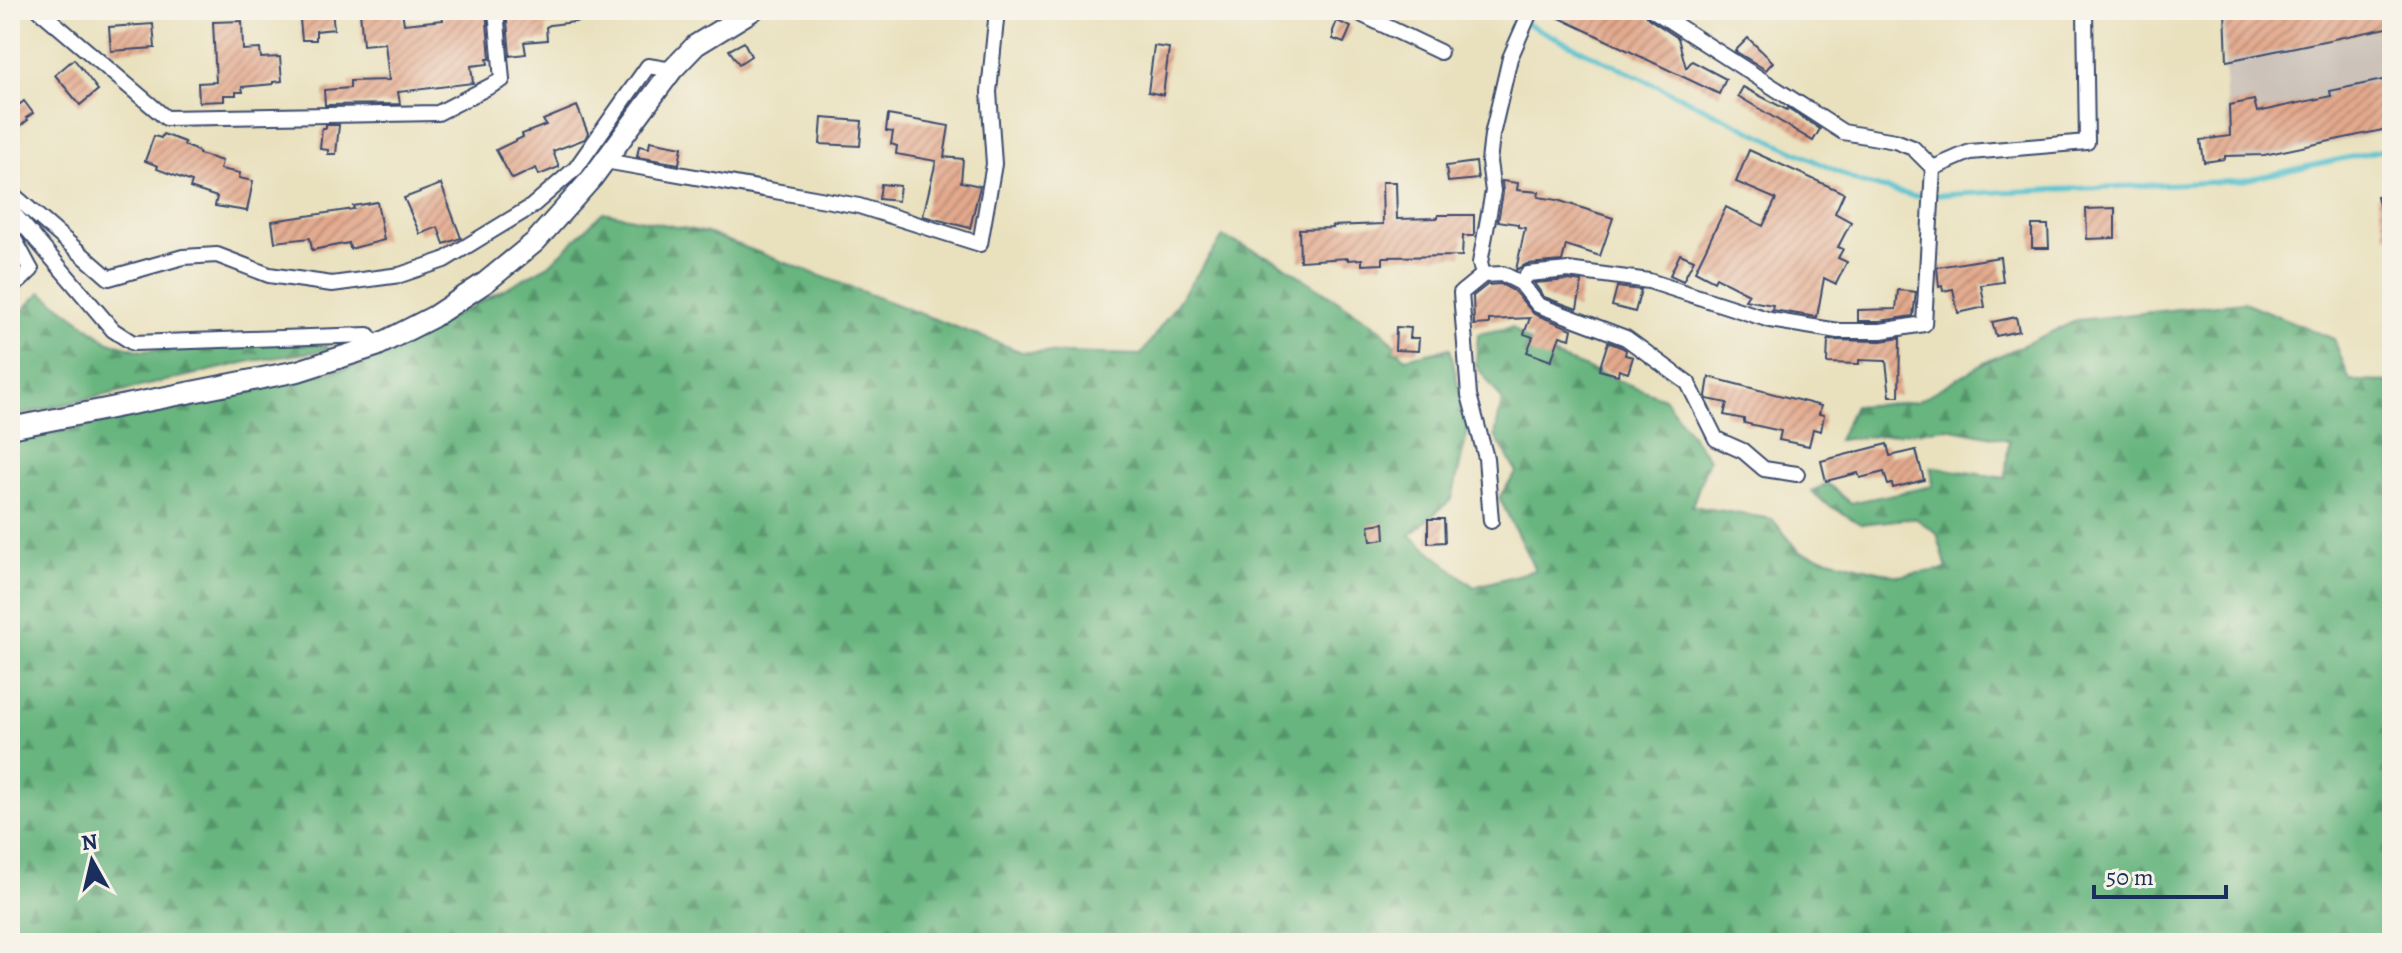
<svg xmlns="http://www.w3.org/2000/svg" width="2402" height="953" font-family="Alegreya,serif">
  <style>
    .industrial { fill: #ccc2b9 }
    .forest { fill: url(#forest-firs); stroke: #41726e; stroke-width: 2 }
    .lines { fill: none; stroke-linecap: round; stroke-linejoin: round }
    .stream { stroke: #54c0ce; stroke-width: 5 }
    .building { fill: url(#building-hatch) }
    .street-casing { stroke: #3a4a6c; stroke-width: 18 }
    .secondary-casing { stroke: #3a4a6c; stroke-width: 24 }
    .street { stroke: #fff; stroke-width: 14 }
    .secondary { stroke: #fff; stroke-width: 20 }
  </style>
  <defs>
    <pattern id="forest-firs" width="22" height="20" patternUnits="userSpaceOnUse" patternTransform="scale(2)"><rect width="22" height="20" fill="#67b57f"/><path d="M5 1l3.5 6h-7zM16 11l3.5 6h-7z" fill="#54946b"/></pattern>
    <pattern id="building-hatch" width="6" height="6" patternUnits="userSpaceOnUse" patternTransform="scale(2)"><rect width="6" height="6" fill="#e3a98c"/><path d="M-1 1l2-2M0 6l6-6M5 7l2-2" fill="none" stroke="#b78a76"/></pattern>
  </defs>
  <rect width="100%" height="100%" fill="#f7f3e8"/>
  <filter id="ink" filterUnits="userSpaceOnUse"><feTurbulence type="fractalNoise" baseFrequency=".0125" numOctaves="2"/><feDisplacementMap in="SourceGraphic" scale="16" xChannelSelector="R" yChannelSelector="G"/><feConvolveMatrix kernelMatrix="1 2 1 2 8 2 1 2 1" color-interpolation-filters="sRGB"/></filter>
  <filter id="wash" filterUnits="userSpaceOnUse"><feTurbulence type="fractalNoise" baseFrequency=".006" numOctaves="4" result="noise"/><feDisplacementMap in="SourceGraphic" scale="32" xChannelSelector="R" yChannelSelector="G"/><feGaussianBlur stdDeviation="1.8" result="paint"/><feColorMatrix in="noise" values="0 0 0 0 0 0 0 0 0 0 0 0 0 0 0 0 0 1.4 0 .05"/><feComposite in="paint" operator="in"/></filter>
  <g filter="url(#wash)">
    <rect width="100%" height="100%" fill="#e9e1be"/>
    <polygon class="industrial" points="2222,10 2392,10 2392,130 2262,158 2229,159"/>
    <g class="forest">
      <polygon points="603,212 707,233 1022,352 1141,355 1223,237 1275,260 1381,329 1405,358 1450,348 1468,430 1452,499 1410,535 1474,587 1535,570 1499,497 1517,472 1495,436 1502,400 1476,365 1478,334 1512,327 1539,350 1664,398 1709,459 1692,506 1772,519 1800,552 1898,576 1947,569 1937,533 1915,518 1861,524 1825,503 1811,491 1828,484 1850,503 1933,486 1931,467 2005,478 2009,440 1947,428 1838,440 1854,406 1916,402 1988,361 2078,320 2244,302 2334,339 2350,381 2392,382 2392,943 10,943 10,443 365,364 549,265"/>
      <polygon points="41,292 109,342 142,351 256,340 326,346 328,350 252,361 10,417 10,327 20,313"/>
    </g>
    <g class="lines">
      <polyline class="stream" points="1498,10 1859,182 1913,196 2240,181 2392,148"/>
    </g>
    <g id="blocks">
      <g class="building">
        <polygon points="299,10 332,10 334,29 316,31 316,40 302,40"/>
        <polygon points="373,10 402,10 404,24 443,20 442,10 486,10 490,59 487,59 488,64 471,66 473,83 398,92 400,104 325,105 324,90 350,88 350,81 389,80 385,43 363,45 360,11"/>
        <polygon points="506,10 599,10 600,19 550,25 546,27 547,40 524,42 526,54 510,56"/>
        <polygon points="1543,10 1643,10 1648,18 1678,38 1686,68 1692,61 1726,79 1719,94"/>
        <polygon points="2225,10 2392,10 2392,27 2227,61"/>
        <polygon points="242,21 243,50 260,49 261,58 280,57 282,81 273,82 273,84 242,87 243,92 236,92 236,95 224,95 224,101 199,102 198,83 216,82 213,22"/>
        <polygon points="1337,21 1351,27 1344,43 1333,39 1333,31"/>
        <polygon points="153,24 155,48 111,51 109,27"/>
        <polygon points="1748,38 1773,62 1766,70 1735,51"/>
        <polygon points="744,42 751,56 739,64 729,50"/>
        <polygon points="1154,46 1169,48 1163,95 1148,92"/>
        <polygon points="74,59 98,90 80,105 55,75"/>
        <polygon points="2392,78 2392,128 2264,155 2225,156 2225,159 2204,162 2201,140 2230,136 2229,105 2254,100 2257,112 2331,96 2330,91"/>
        <polygon points="1743,87 1787,110 1788,108 1820,129 1813,141 1738,96"/>
        <polygon points="24,101 33,113 26,118 28,120 10,134 10,112"/>
        <polygon points="577,106 588,133 585,139 553,151 559,167 539,175 536,168 513,179 511,177 496,150 523,137 522,134 546,125 543,120"/>
        <polygon points="888,115 949,126 944,157 963,159 961,182 980,186 970,228 923,216 936,161 896,154 897,146 891,144 893,132 886,131"/>
        <polygon points="822,118 862,121 860,146 820,144"/>
        <polygon points="326,125 339,125 336,154 328,154 328,150 320,149 322,128 326,128"/>
        <polygon points="163,134 185,142 184,145 199,152 199,154 222,161 220,169 240,173 239,178 253,181 247,211 215,206 217,197 190,188 192,182 157,169 158,166 145,161 154,136 161,138"/>
        <polygon points="650,141 682,147 679,164 637,157 639,146 649,148"/>
        <polygon points="1749,150 1844,193 1835,213 1851,222 1838,247 1843,249 1838,258 1847,262 1836,284 1824,278 1817,317 1772,310 1773,305 1745,300 1749,294 1716,277 1714,281 1695,271 1726,207 1763,226 1776,199 1736,182"/>
        <polygon points="1476,162 1478,179 1448,182 1446,166"/>
        <polygon points="1502,181 1518,183 1517,190 1539,192 1538,197 1557,200 1613,218 1600,256 1566,245 1562,261 1527,264 1516,270 1525,228 1518,227 1518,224 1498,221 1503,193"/>
        <polygon points="1382,182 1396,182 1397,219 1438,218 1438,215 1474,215 1474,236 1463,236 1462,256 1383,257 1383,264 1362,265 1362,259 1348,260 1348,258 1300,261 1299,229 1333,228 1332,226 1383,224"/>
        <polygon points="441,184 461,238 444,244 438,227 420,234 404,198"/>
        <polygon points="881,184 900,186 898,201 879,199"/>
        <polygon points="2392,193 2392,235 2386,236 2377,196"/>
        <polygon points="377,202 384,240 350,249 349,243 312,250 310,238 275,242 272,221 354,209 353,206"/>
        <polygon points="2115,208 2115,238 2087,239 2086,209"/>
        <polygon points="2032,225 2048,225 2049,248 2032,248"/>
        <polygon points="1680,254 1694,260 1683,281 1670,275"/>
        <polygon points="2000,257 2003,282 1981,285 1985,307 1958,313 1953,289 1943,291 1942,286 1939,287 1937,267"/>
        <polygon points="1568,280 1582,282 1577,309 1544,297 1534,283"/>
        <polygon points="1501,284 1514,291 1534,314 1572,329 1570,339 1560,336 1551,361 1527,352 1533,337 1524,334 1530,318 1489,320 1489,324 1474,325 1473,296 1487,285"/>
        <polygon points="1617,287 1641,290 1635,312 1612,306"/>
        <polygon points="1898,290 1916,292 1913,316 1880,321 1858,321 1858,310 1896,309"/>
        <polygon points="2016,317 2019,331 1996,336 1992,322"/>
        <polygon points="1396,327 1411,328 1410,338 1419,338 1418,351 1395,350"/>
        <polygon points="1900,338 1899,396 1890,396 1886,361 1859,360 1859,364 1827,363 1828,340 1881,341"/>
        <polygon points="1608,342 1621,347 1626,350 1625,355 1633,357 1628,373 1619,370 1618,375 1599,370"/>
        <polygon points="1709,377 1821,406 1819,414 1824,415 1821,431 1813,429 1809,446 1779,440 1781,431 1744,423 1744,419 1724,415 1727,403 1707,399 1706,396"/>
        <polygon points="1887,444 1890,456 1916,450 1924,480 1893,488 1892,484 1888,485 1884,472 1860,478 1858,473 1826,481 1821,461"/>
        <polygon points="1428,519 1444,519 1445,542 1428,543"/>
        <polygon points="1384,523 1385,539 1371,541 1369,525"/>
      </g>
    </g>
  </g>
  <g filter="url(#ink)">
    <use href="#blocks" fill-opacity="0" stroke="#3a4a6c" stroke-width="2"/>
    <g class="lines">
      <defs>
        <g id="street">
          <polyline points="39,10 166,118 438,113 502,80 496,10"/>
          <polyline points="1352,10 1440,52"/>
          <polyline points="1531,10 1510,58 1492,135 1489,162 1493,191 1480,263 1483,275 1503,274 1521,283 1538,305 1626,338 1688,383 1716,439 1743,451 1764,469 1797,474"/>
          <polyline points="1653,10 1843,132 1895,141 1913,148 1933,168"/>
          <polyline points="605,161 859,206 980,244 994,164 989,92 997,10"/>
          <polyline points="10,192 109,278 183,257 217,255 269,275 332,284 400,275 444,260 531,207 576,168 648,66 672,70"/>
          <polyline points="10,209 113,330 133,343 368,335 376,346"/>
          <polyline points="10,231 31,270"/>
          <polyline points="1483,275 1461,293 1469,395 1486,458 1491,521"/>
          <polyline points="10,281 20,281 31,270"/>
          <polyline points="1521,283 1528,274 1568,270 1649,281 1770,320 1838,331 1881,331 1924,324 1933,168 1970,152 2087,142 2085,10"/>
        </g>
        <polyline id="secondary" points="10,428 298,371 376,346 433,317 486,282 535,242 592,178 672,70 696,45 753,10"/>
      </defs>
      <use href="#street" class="street-casing"/>
      <use href="#secondary" class="secondary-casing"/>
      <use href="#street" class="street"/>
      <use href="#secondary" class="secondary"/>
    </g>
  </g>
  <rect width="2402" height="953" fill="none" stroke="#f7f3e8" stroke-width="40"/>
  <g transform="translate(92 861) rotate(352)" stroke="#f7f3e8" stroke-width="6" paint-order="stroke">
  <path d="M0-6L14 30L0 20L-14 30Z" fill="#1b2f5e"/>
  <text y="-12" font-size="22" font-weight="bold" text-anchor="middle" fill="#1b2f5e">N</text>
  </g>
  <path d="M2094 885v12h132v-12" fill="none" stroke="#1b2f5e" stroke-width="4"/>
  <text x="2106" y="885" font-size="24" fill="#1b2f5e" stroke="#f7f3e8" stroke-width="6" paint-order="stroke">50 m</text>
</svg>
